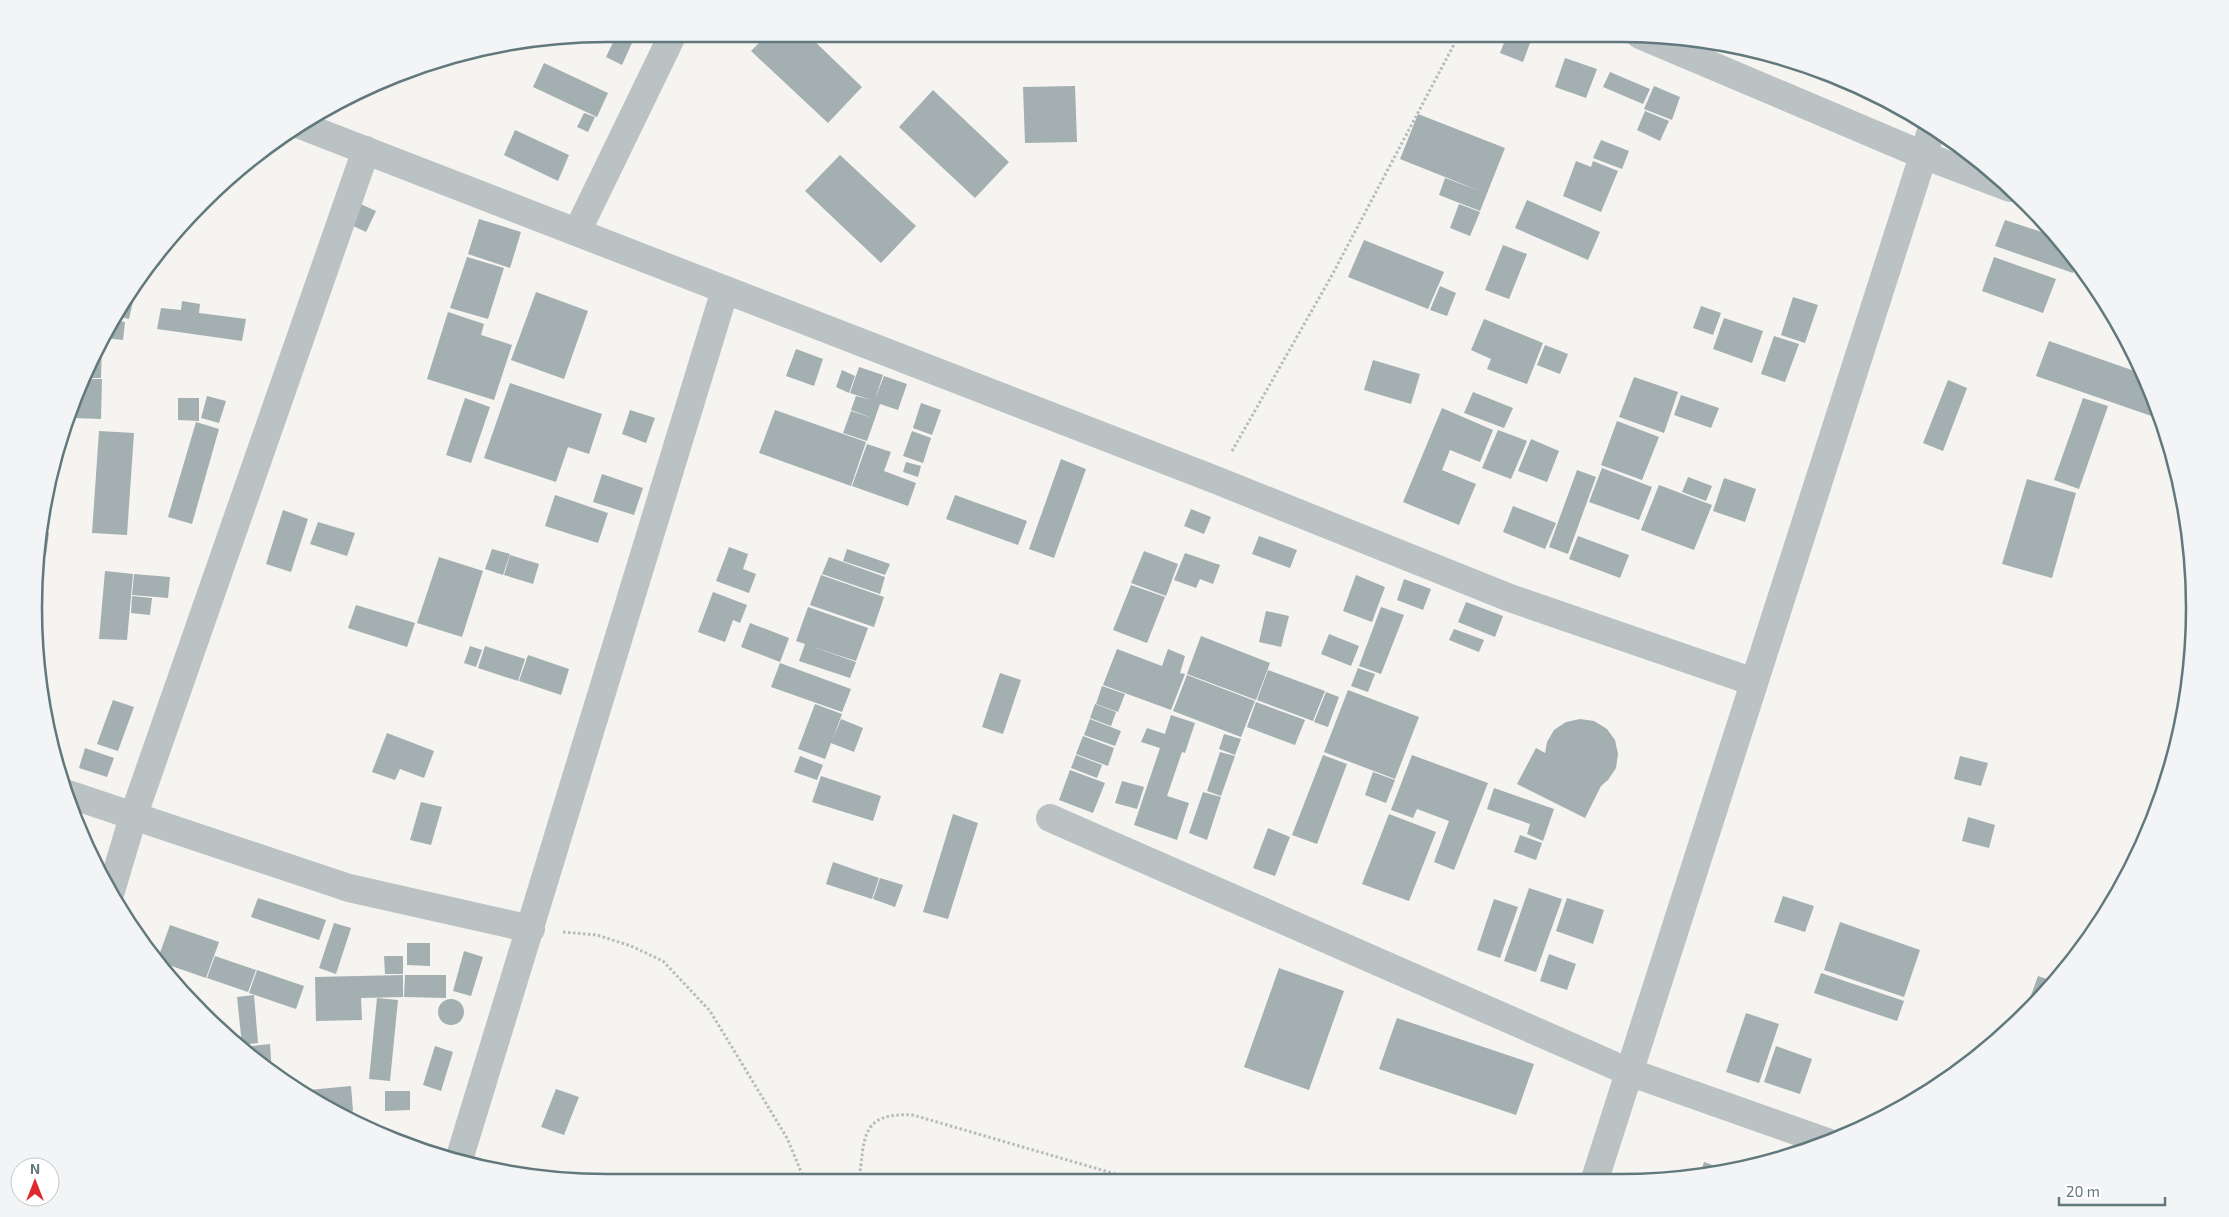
<svg xmlns="http://www.w3.org/2000/svg" width="2229" height="1217" font-family="'Exo 2',sans-serif">
  <style>
    .building { fill: #a3afb1 }
    .lines { fill: none; stroke-linecap: round; stroke-linejoin: round }
    .path { stroke: #b6bbbc; stroke-width: 3; stroke-dasharray: 2.5 2.5; stroke-linecap: butt }
    .minor { stroke: #bbc2c4; stroke-width: 28 }
    .tertiary { stroke: #bbc2c4; stroke-width: 28 }
    .rim { fill: none; stroke: #61787c; stroke-width: 2.5 }
  </style>
  <rect width="100%" height="100%" fill="#f5f4f1"/>
  <g class="building">
    <polygon points="617,34 636,34 622,65 606,57"/>
    <polygon points="768,34 807,34 862,87 828,123 751,51"/>
    <polygon points="1507,35 1533,35 1523,62 1500,53"/>
    <polygon points="1565,58 1597,69 1586,98 1555,87"/>
    <polygon points="544,63 608,93 597,117 533,87"/>
    <polygon points="1610,72 1650,89 1643,104 1603,87"/>
    <polygon points="1075,86 1077,142 1025,143 1023,87"/>
    <polygon points="1654,86 1680,97 1672,120 1644,109"/>
    <polygon points="933,90 1009,162 975,198 899,127"/>
    <polygon points="1645,111 1669,121 1660,141 1637,130"/>
    <polygon points="584,113 595,117 588,132 577,127"/>
    <polygon points="1418,114 1505,148 1480,211 1439,195 1445,178 1480,191 1400,159"/>
    <polygon points="515,130 569,155 558,181 504,155"/>
    <polygon points="1601,140 1629,151 1622,169 1593,158"/>
    <polygon points="840,155 916,226 881,263 805,191"/>
    <polygon points="1576,161 1591,167 1593,161 1618,171 1601,212 1563,196"/>
    <polygon points="1527,200 1600,232 1588,260 1515,228"/>
    <polygon points="356,202 376,211 366,232 347,223"/>
    <polygon points="1459,204 1480,212 1470,236 1450,228"/>
    <polygon points="479,219 521,232 510,268 468,254"/>
    <polygon points="2005,220 2057,237 2077,260 2073,273 1995,246"/>
    <polygon points="1364,240 1444,272 1428,309 1348,277"/>
    <polygon points="165,245 160,265 151,263 157,255"/>
    <polygon points="1503,245 1527,254 1509,299 1485,290"/>
    <polygon points="467,257 504,268 488,319 450,308"/>
    <polygon points="1994,257 2056,279 2043,313 1982,291"/>
    <polygon points="138,280 129,319 116,316 130,289"/>
    <polygon points="1440,286 1456,293 1447,316 1430,310"/>
    <polygon points="536,292 588,311 564,379 511,360"/>
    <polygon points="1793,297 1818,305 1805,343 1781,335"/>
    <polygon points="182,301 200,304 199,313 246,319 242,341 157,329 161,308 181,310"/>
    <polygon points="1701,306 1721,313 1713,335 1693,328"/>
    <polygon points="448,312 484,324 481,335 512,345 494,400 427,379"/>
    <polygon points="1724,318 1763,331 1752,363 1713,349"/>
    <polygon points="1484,319 1543,343 1527,384 1487,369 1491,359 1471,350"/>
    <polygon points="114,320 125,322 123,340 105,338"/>
    <polygon points="1774,336 1799,344 1785,382 1761,374"/>
    <polygon points="2049,341 2143,374 2160,419 2036,376"/>
    <polygon points="102,343 101,378 83,378"/>
    <polygon points="1545,345 1568,354 1560,374 1537,365"/>
    <polygon points="796,349 823,359 814,386 786,376"/>
    <polygon points="1373,360 1420,374 1411,404 1364,390"/>
    <polygon points="859,367 883,375 875,399 884,376 907,384 898,410 880,404 867,441 843,433 851,411 872,418 851,410 856,396 871,400 850,393"/>
    <polygon points="842,370 855,376 849,393 836,387"/>
    <polygon points="1634,377 1678,392 1664,433 1619,417"/>
    <polygon points="83,379 102,379 101,419 73,418 74,400"/>
    <polygon points="1948,380 1967,388 1943,451 1923,443"/>
    <polygon points="510,383 602,414 589,454 568,447 556,482 484,458"/>
    <polygon points="1473,392 1513,408 1504,428 1464,413"/>
    <polygon points="1681,395 1719,408 1711,428 1674,415"/>
    <polygon points="207,396 226,401 219,423 201,418"/>
    <polygon points="178,398 199,398 199,421 178,420"/>
    <polygon points="465,398 490,407 471,463 446,455"/>
    <polygon points="2083,398 2108,406 2079,489 2054,480"/>
    <polygon points="921,403 941,410 932,435 913,428"/>
    <polygon points="1442,408 1493,430 1480,462 1450,450 1442,470 1476,484 1459,525 1403,502"/>
    <polygon points="630,410 655,418 646,443 622,434"/>
    <polygon points="775,410 866,442 851,486 759,453"/>
    <polygon points="1617,421 1659,437 1642,480 1601,465"/>
    <polygon points="196,422 219,429 192,524 168,517"/>
    <polygon points="1498,430 1527,441 1511,479 1482,468"/>
    <polygon points="99,431 134,433 127,535 92,533"/>
    <polygon points="912,431 931,438 923,463 903,456"/>
    <polygon points="1531,439 1559,451 1547,482 1518,471"/>
    <polygon points="867,444 891,452 884,471 916,483 908,506 852,486"/>
    <polygon points="1061,459 1086,469 1054,558 1029,549"/>
    <polygon points="906,462 921,466 918,477 903,472"/>
    <polygon points="1602,468 1652,487 1639,520 1589,502"/>
    <polygon points="1577,470 1596,477 1568,554 1549,547"/>
    <polygon points="602,474 643,488 634,515 593,502"/>
    <polygon points="1688,477 1712,486 1706,501 1682,492"/>
    <polygon points="1724,478 1756,489 1745,522 1713,511"/>
    <polygon points="2027,479 2076,493 2052,578 2002,564"/>
    <polygon points="1659,485 1712,505 1694,550 1641,530"/>
    <polygon points="555,495 608,513 598,543 545,526"/>
    <polygon points="955,495 1027,521 1018,545 946,519"/>
    <polygon points="1513,506 1556,523 1545,549 1503,532"/>
    <polygon points="1191,509 1211,517 1204,534 1184,526"/>
    <polygon points="283,510 308,519 291,572 266,564"/>
    <polygon points="318,522 355,533 347,556 310,544"/>
    <polygon points="41,532 49,533 46,555 38,554"/>
    <polygon points="1259,536 1297,550 1290,568 1252,554"/>
    <polygon points="1578,536 1629,555 1620,578 1569,559"/>
    <polygon points="729,547 748,554 743,569 756,574 749,593 716,581"/>
    <polygon points="492,549 510,554 503,575 485,569"/>
    <polygon points="847,549 890,564 885,575 843,561"/>
    <polygon points="1144,551 1178,564 1166,596 1131,583"/>
    <polygon points="1185,553 1220,565 1213,584 1200,579 1196,588 1174,580"/>
    <polygon points="510,555 539,564 533,584 504,575"/>
    <polygon points="439,557 483,571 462,637 417,623"/>
    <polygon points="829,557 885,577 880,594 822,574"/>
    <polygon points="105,571 133,574 127,640 99,639"/>
    <polygon points="134,574 170,577 168,598 132,595"/>
    <polygon points="821,575 884,597 874,627 810,605"/>
    <polygon points="1356,575 1385,587 1372,622 1343,611"/>
    <polygon points="1404,579 1431,589 1423,610 1397,600"/>
    <polygon points="1131,585 1165,597 1147,643 1113,630"/>
    <polygon points="713,592 747,605 740,623 733,620 725,642 698,632"/>
    <polygon points="132,596 152,598 150,615 131,613"/>
    <polygon points="1466,602 1503,616 1495,637 1458,622"/>
    <polygon points="356,605 415,623 407,647 348,628"/>
    <polygon points="808,607 868,628 856,661 810,646 856,662 850,678 799,661 805,644 796,641"/>
    <polygon points="1381,607 1404,615 1381,674 1359,666"/>
    <polygon points="1266,611 1289,616 1281,647 1259,642"/>
    <polygon points="750,623 789,638 780,662 741,647"/>
    <polygon points="1454,629 1484,640 1479,652 1449,640"/>
    <polygon points="1329,634 1359,646 1351,666 1321,654"/>
    <polygon points="1201,636 1270,663 1256,700 1187,674"/>
    <polygon points="470,646 482,650 476,667 464,663"/>
    <polygon points="485,646 525,659 518,681 478,668"/>
    <polygon points="1117,649 1162,666 1168,649 1185,656 1180,673 1185,674 1171,710 1103,685"/>
    <polygon points="528,655 569,669 561,695 519,681"/>
    <polygon points="780,663 851,689 842,712 771,687"/>
    <polygon points="1358,668 1375,674 1368,692 1351,686"/>
    <polygon points="1268,670 1325,691 1313,721 1257,700"/>
    <polygon points="1000,673 1021,680 1003,734 982,727"/>
    <polygon points="1187,675 1255,701 1241,737 1173,711"/>
    <polygon points="1102,686 1125,694 1118,712 1096,704"/>
    <polygon points="1348,690 1419,717 1395,779 1324,752"/>
    <polygon points="1326,692 1339,697 1328,727 1314,722"/>
    <polygon points="113,700 134,707 118,751 97,744"/>
    <polygon points="1256,702 1305,720 1295,745 1247,727"/>
    <polygon points="815,704 842,714 832,741 841,719 863,728 854,752 831,743 825,759 798,749"/>
    <polygon points="1095,704 1116,712 1111,726 1090,718"/>
    <polygon points="1171,715 1195,723 1185,753 1182,752 1167,796 1189,803 1177,840 1134,825 1160,748 1141,742 1147,728 1165,734 1161,746"/>
    <polygon points="1090,719 1121,731 1115,746 1084,735"/>
    <polygon points="1580,719 1594,721 1607,729 1615,740 1618,754 1616,768 1608,780 1601,786 1585,818 1517,784 1536,748 1545,753 1547,742 1554,730 1566,722"/>
    <polygon points="387,733 434,751 424,778 400,769 395,780 372,772"/>
    <polygon points="1224,734 1241,739 1235,755 1219,749"/>
    <polygon points="1083,736 1114,748 1108,766 1076,754"/>
    <polygon points="85,748 114,758 107,777 79,768"/>
    <polygon points="1220,752 1235,756 1221,796 1207,791"/>
    <polygon points="1076,755 1102,765 1097,778 1071,768"/>
    <polygon points="1323,755 1347,764 1317,844 1292,835"/>
    <polygon points="1412,755 1488,783 1454,870 1434,862 1449,821 1417,809 1413,818 1391,810"/>
    <polygon points="800,756 823,765 817,780 794,772"/>
    <polygon points="1960,756 1988,763 1981,786 1954,779"/>
    <polygon points="1070,770 1105,783 1093,813 1059,800"/>
    <polygon points="1373,772 1395,780 1386,803 1365,795"/>
    <polygon points="821,776 881,796 873,821 812,802"/>
    <polygon points="1122,781 1144,787 1137,809 1115,803"/>
    <polygon points="1494,788 1554,809 1543,841 1527,834 1530,824 1487,809"/>
    <polygon points="1203,792 1221,797 1207,840 1189,833"/>
    <polygon points="421,802 442,807 431,845 410,840"/>
    <polygon points="953,814 978,823 948,919 923,912"/>
    <polygon points="1389,814 1436,832 1409,901 1362,884"/>
    <polygon points="1968,817 1995,825 1989,848 1962,841"/>
    <polygon points="1268,828 1290,837 1275,876 1253,868"/>
    <polygon points="1520,835 1542,843 1536,860 1514,852"/>
    <polygon points="833,862 879,878 872,899 826,884"/>
    <polygon points="880,878 903,885 895,907 873,899"/>
    <polygon points="1529,888 1562,899 1536,972 1504,961"/>
    <polygon points="1783,896 1814,906 1805,932 1774,922"/>
    <polygon points="258,898 326,920 319,940 251,917"/>
    <polygon points="1567,898 1604,910 1593,944 1556,931"/>
    <polygon points="1494,899 1518,907 1500,958 1477,950"/>
    <polygon points="1840,922 1920,950 1904,997 1824,970"/>
    <polygon points="334,923 351,928 336,974 319,968"/>
    <polygon points="170,925 219,942 206,978 157,961"/>
    <polygon points="407,943 430,943 430,966 407,965"/>
    <polygon points="464,951 483,957 471,996 453,991"/>
    <polygon points="1549,954 1576,964 1567,990 1540,981"/>
    <polygon points="215,956 256,970 248,992 207,978"/>
    <polygon points="384,956 403,956 403,974 385,974"/>
    <polygon points="1279,968 1344,991 1309,1090 1244,1067"/>
    <polygon points="257,970 304,986 296,1009 249,993"/>
    <polygon points="1821,973 1904,1001 1897,1021 1814,993"/>
    <polygon points="403,975 403,997 361,998 362,1020 316,1021 315,977"/>
    <polygon points="405,975 446,975 446,998 404,997"/>
    <polygon points="2038,976 2053,981 2030,1011 2026,1009"/>
    <polygon points="254,995 258,1043 242,1045 237,997"/>
    <polygon points="377,998 398,1000 390,1081 369,1079"/>
    <circle cx="451" cy="1012" r="13"/>
    <polygon points="1746,1013 1779,1024 1759,1083 1726,1072"/>
    <polygon points="1397,1018 1534,1064 1516,1115 1379,1069"/>
    <polygon points="270,1044 272,1074 258,1064 242,1047"/>
    <polygon points="435,1046 453,1052 441,1091 423,1085"/>
    <polygon points="1776,1046 1812,1059 1800,1094 1764,1082"/>
    <polygon points="351,1086 353,1111 336,1112 321,1106 298,1091"/>
    <polygon points="556,1089 579,1097 564,1135 541,1127"/>
    <polygon points="385,1091 410,1091 410,1110 385,1111"/>
    <polygon points="1704,1162 1729,1171 1699,1178"/>
  </g>
  <g class="lines">
    <g class="path">
      <polyline points="1232,451 1331,277 1459,35"/>
      <polyline points="563,932 597,935 631,946 663,961 710,1011 787,1138 805,1181"/>
      <path d="M859 1181C865 1139 859 1112 913 1115L1136 1180"/>
    </g>
    <g class="minor">
      <polyline points="1640,35 1923,155 2010,188"/>
      <polyline points="300,125 1216,480 1510,598 1754,682"/>
      <polyline points="577,232 673,34"/>
      <polyline points="65,793 349,888 531,929"/>
      <polyline points="1050,818 1629,1072 1827,1142"/>
      <polyline points="111,891 133,817 366,150"/>
      <polyline points="458,1163 725,290"/>
    </g>
    <polyline class="tertiary" points="1595,1179 1932,128"/>
  </g>
  <path d="M0 0H2229V1217H0ZM608 42H1620A566 566 0 0 1 2186 608V608A566 566 0 0 1 1620 1174H608A566 566 0 0 1 42 608V608A566 566 0 0 1 608 42Z" fill="#f2f4f5" fill-rule="evenodd"/>
  <path class="rim" d="M608 42H1620A566 566 0 0 1 2186 608V608A566 566 0 0 1 1620 1174H608A566 566 0 0 1 42 608V608A566 566 0 0 1 608 42Z"/>
  <g transform="translate(35 1182)"><circle r="24" fill="#ffffff" stroke="#c0c9cb"/>
  <path d="M0-4L9 19L0 12L-9 19Z" fill="#df2830"/>
  <text y="-8" font-size="14" font-weight="bold" text-anchor="middle" fill="#61787c">N</text>
  </g>
  <path d="M2059 1197v8h106v-8" fill="none" stroke="#61787c" stroke-width="2.5"/>
  <text x="2066" y="1197" font-size="15" fill="#61787c" stroke="#ffffff" stroke-width="4" paint-order="stroke">20 m</text>
</svg>
